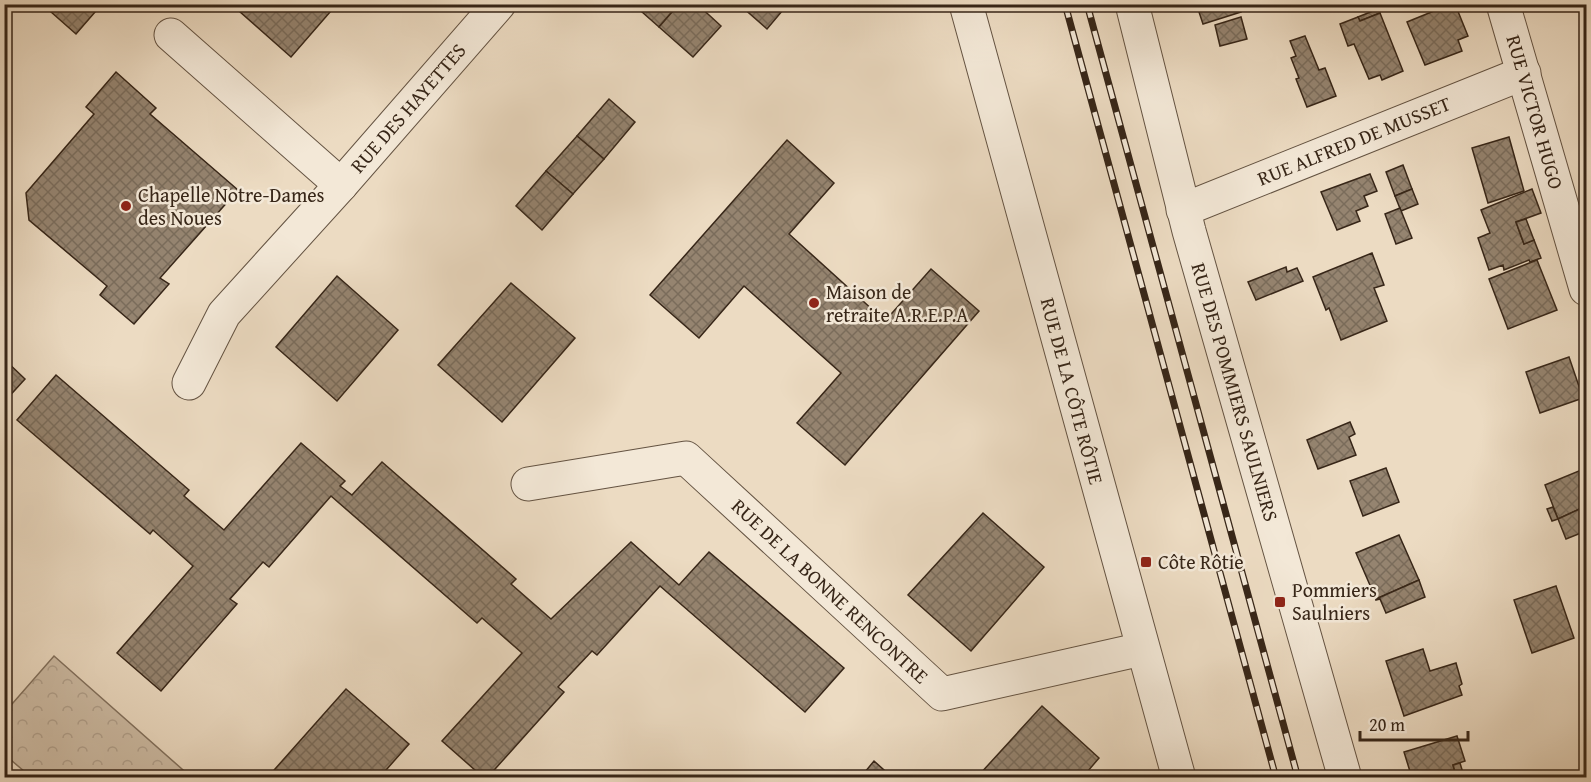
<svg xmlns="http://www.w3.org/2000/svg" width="1591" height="782" font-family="'Gentium Book Plus',serif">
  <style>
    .park { fill: url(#park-crowns); stroke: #82715e; stroke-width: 1.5 }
    .building { fill: url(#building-cross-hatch); stroke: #372618; stroke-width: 1.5 }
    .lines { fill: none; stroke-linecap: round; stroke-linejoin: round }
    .street-casing { stroke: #645342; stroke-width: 35 }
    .street { stroke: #f3e8d7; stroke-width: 33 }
    .rail-casing { stroke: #372618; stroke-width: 7 }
    .rail { stroke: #f3e8d7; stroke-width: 4.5; stroke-dasharray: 14; stroke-linecap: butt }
    .poi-dot { fill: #8f2418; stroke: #f3e8d7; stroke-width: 2 }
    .labels { text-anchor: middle; stroke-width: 5; stroke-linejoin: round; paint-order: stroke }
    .street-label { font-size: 20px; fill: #372618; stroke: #f3e8d7 }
    .poi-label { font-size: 20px; fill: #372618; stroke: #f3e8d7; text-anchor: start }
  </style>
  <defs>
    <pattern id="park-crowns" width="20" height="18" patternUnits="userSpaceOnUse" patternTransform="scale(1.5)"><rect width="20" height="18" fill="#cdbca5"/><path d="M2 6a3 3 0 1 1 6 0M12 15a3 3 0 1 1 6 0" fill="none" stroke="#b1a18d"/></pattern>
    <pattern id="building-cross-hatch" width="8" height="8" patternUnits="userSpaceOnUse" patternTransform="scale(1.5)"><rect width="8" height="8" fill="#958470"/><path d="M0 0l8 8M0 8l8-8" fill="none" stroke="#7a6c5b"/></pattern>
  </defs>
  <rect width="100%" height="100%" fill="#ecdbc2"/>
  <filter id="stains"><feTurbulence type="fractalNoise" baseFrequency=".00333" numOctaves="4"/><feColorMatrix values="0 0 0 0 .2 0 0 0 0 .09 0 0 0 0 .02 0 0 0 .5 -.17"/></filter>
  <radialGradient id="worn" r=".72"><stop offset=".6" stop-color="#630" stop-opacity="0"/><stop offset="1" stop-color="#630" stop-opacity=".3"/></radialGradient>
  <polygon class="park" points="54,656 191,777 31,777 5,755 5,712"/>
  <g class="building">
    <polygon points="42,4 102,4 76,34"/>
    <polygon points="231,4 337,4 291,57"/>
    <polygon points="633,4 679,4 659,27"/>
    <polygon points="679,4 697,4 721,26 693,57 659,27"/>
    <polygon points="742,4 788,4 767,29 741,6"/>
    <polygon points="1201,4 1238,4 1241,12 1203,24 1197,6"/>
    <polygon points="1451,4 1455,4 1468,36 1458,40 1462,51 1425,65 1407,22"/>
    <polygon points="1378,9 1380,13 1360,21 1358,17"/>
    <polygon points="1380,13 1403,71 1382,80 1380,75 1369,79 1354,44 1348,46 1340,24 1358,17 1360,21"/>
    <polygon points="1241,17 1247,39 1220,46 1215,25"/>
    <polygon points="1305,36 1319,70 1325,68 1336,96 1307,107 1296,79 1299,78 1291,58 1296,56 1290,41"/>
    <polygon points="116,72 156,108 150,114 238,190 160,278 169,284 134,324 100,295 107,286 29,220 26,193 94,114 86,107"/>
    <polygon points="609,99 635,122 604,159 577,136"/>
    <polygon points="577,136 604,159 573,194 546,171"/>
    <polygon points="1509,137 1524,191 1488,203 1472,148"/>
    <polygon points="787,140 834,183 789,234 885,321 931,269 979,311 845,465 797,423 841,373 744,286 699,338 650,295"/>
    <polygon points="1403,165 1412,189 1395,196 1386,172"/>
    <polygon points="546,171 573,194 542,230 516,206"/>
    <polygon points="1370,174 1377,191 1364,196 1368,206 1356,211 1360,221 1337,230 1321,192"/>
    <polygon points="1412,189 1418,204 1401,211 1395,196"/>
    <polygon points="1532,189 1541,213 1516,222 1524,244 1534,240 1541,258 1530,262 1529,260 1504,270 1503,265 1489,270 1478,238 1490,233 1481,210"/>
    <polygon points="1400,208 1412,238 1396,244 1385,214"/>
    <polygon points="1526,219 1534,240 1524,244 1516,222"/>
    <polygon points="1372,253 1384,285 1374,288 1387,321 1341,340 1329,308 1326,310 1313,277"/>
    <polygon points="1537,260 1557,310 1508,329 1489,279"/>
    <polygon points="1286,267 1287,272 1297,268 1303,281 1256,300 1248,282"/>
    <polygon points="337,276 398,330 337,401 276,347"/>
    <polygon points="511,283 575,338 502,422 438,365"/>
    <polygon points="1569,357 1583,398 1540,413 1526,372"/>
    <polygon points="4,359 25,379 4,402"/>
    <polygon points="56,375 189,490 184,496 224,530 301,443 345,481 340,486 352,495 382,462 516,579 511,584 551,619 631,542 679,585 709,552 844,668 805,712 660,586 597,655 592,651 558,687 564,692 487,778 484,778 442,741 522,653 482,618 477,623 331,496 269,567 263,562 230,599 237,604 161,691 117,653 193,566 153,530 150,534 17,420"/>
    <polygon points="1350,422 1355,434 1349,437 1356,455 1318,469 1307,440"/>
    <polygon points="1386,468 1399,502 1363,516 1350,481"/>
    <polygon points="1586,468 1586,506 1558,519 1545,485"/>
    <polygon points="1586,506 1586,531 1566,539 1558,519"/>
    <polygon points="1553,507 1558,519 1552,521 1547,509"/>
    <polygon points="983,513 1044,567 971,651 908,595"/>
    <polygon points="1399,535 1419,580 1376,599 1356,553"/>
    <polygon points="1419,580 1425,597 1386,613 1380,599 1376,600 1376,599"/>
    <polygon points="1556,586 1574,638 1532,653 1514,600"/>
    <polygon points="1423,649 1430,671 1456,663 1462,684 1459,686 1462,695 1404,716 1386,661"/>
    <polygon points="346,689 409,744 379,778 267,778"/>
    <polygon points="1042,706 1099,758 1082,778 982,778 979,775"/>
    <polygon points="1457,736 1465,761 1453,765 1456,775 1448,778 1412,778 1404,752"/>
    <polygon points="874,761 893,778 860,778"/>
    <polygon points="1460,763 1463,773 1456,775 1453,765"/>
  </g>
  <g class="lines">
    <defs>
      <g id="street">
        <polyline points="966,4 1179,778"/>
        <polyline points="1132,4 1189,231 1345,778"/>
        <polyline points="1503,4 1586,289"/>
        <polyline points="171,35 341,185"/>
        <polyline points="1183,210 1524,73"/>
        <polyline points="189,383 224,314 341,185 499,4"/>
        <polyline points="528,484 686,458 942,694 1142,649"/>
      </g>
    </defs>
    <use href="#street" class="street-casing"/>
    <use href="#street" class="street"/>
    <defs>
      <g id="rail">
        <polyline points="1065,4 1276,778"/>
        <polyline points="1087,4 1298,778"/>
      </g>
    </defs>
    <use href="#rail" class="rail-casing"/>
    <use href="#rail" class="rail"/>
  </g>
  <g class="poi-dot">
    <circle cx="126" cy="206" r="6"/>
    <circle cx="814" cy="303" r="6"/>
    <rect x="1140" y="556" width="12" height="12" rx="3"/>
    <rect x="1274" y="596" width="12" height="12" rx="3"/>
  </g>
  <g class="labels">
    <g class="street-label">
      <text transform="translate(408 108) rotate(-49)" y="7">RUE DES HAYETTES</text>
      <text transform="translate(1535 112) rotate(74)" y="7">RUE VICTOR HUGO</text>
      <text transform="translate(1354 141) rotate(-22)" y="7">RUE ALFRED DE MUSSET</text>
      <text transform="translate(1072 391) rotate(75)" y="7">RUE DE LA CÔTE RÔTIE</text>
      <text transform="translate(1235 392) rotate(74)" y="7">RUE DES POMMIERS SAULNIERS</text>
      <text transform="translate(830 591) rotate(43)" y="7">RUE DE LA BONNE RENCONTRE</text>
    </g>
    <g class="poi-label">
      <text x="138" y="202">Chapelle Notre-Dames<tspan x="138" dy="23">des Noues</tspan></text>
      <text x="826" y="299">Maison de<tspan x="826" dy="23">retraite A.R.E.P.A</tspan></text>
      <text x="1158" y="569">Côte Rôtie</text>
      <text x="1292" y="597">Pommiers<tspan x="1292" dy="23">Saulniers</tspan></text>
    </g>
  </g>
  <rect width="1591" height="782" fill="none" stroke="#ecdbc2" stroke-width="24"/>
  <rect x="6" y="6" width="1579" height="770" fill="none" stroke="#372618" stroke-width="3"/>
  <rect x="12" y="12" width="1567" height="758" fill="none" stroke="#372618" stroke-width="1.5"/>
  <path d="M1360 731v9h108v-9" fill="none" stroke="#372618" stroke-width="3"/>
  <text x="1369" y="731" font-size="18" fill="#372618" stroke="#f3e8d7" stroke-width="4.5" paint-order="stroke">20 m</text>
  <rect width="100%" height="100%" filter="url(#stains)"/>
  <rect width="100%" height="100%" fill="url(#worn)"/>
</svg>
